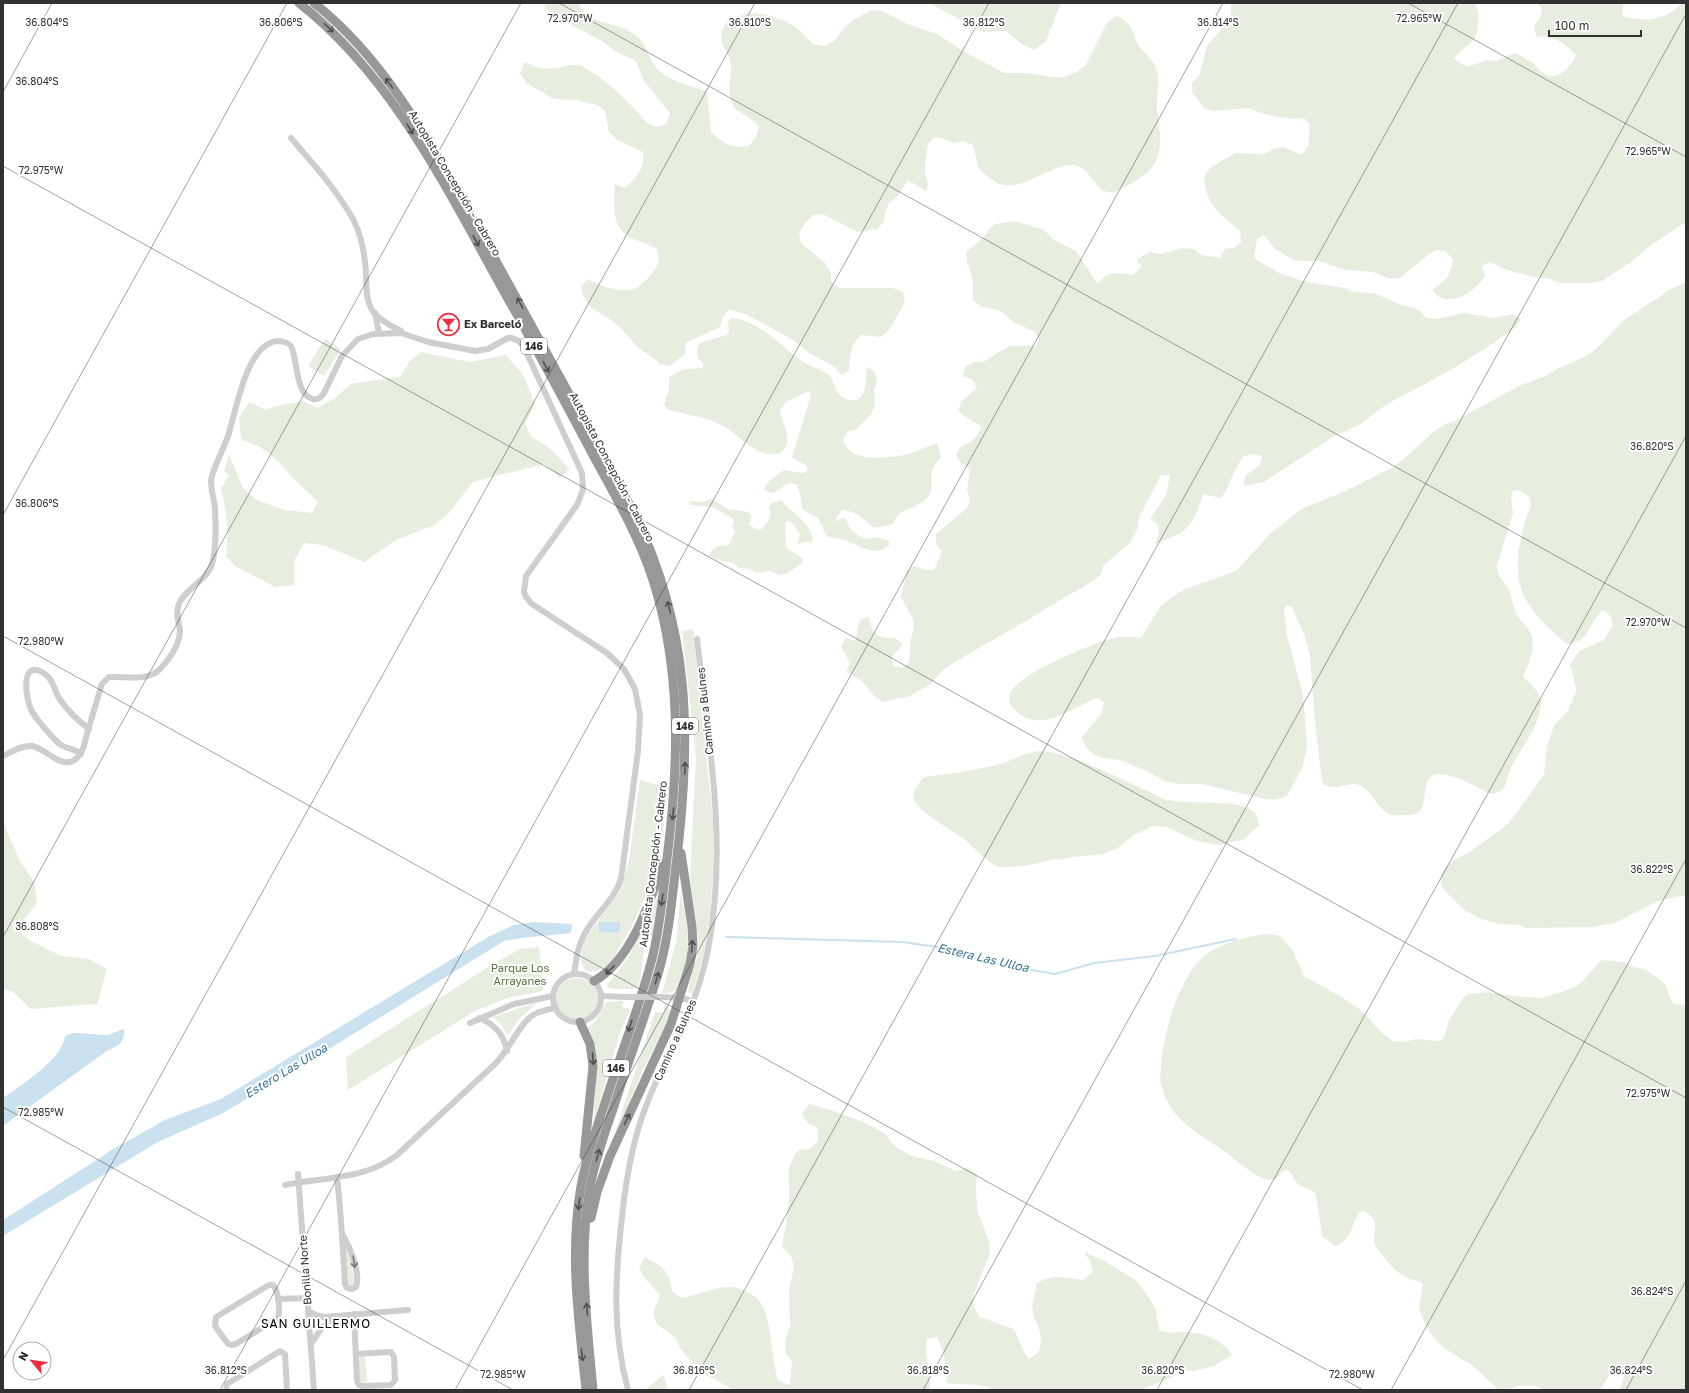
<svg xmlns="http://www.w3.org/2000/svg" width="1689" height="1393" font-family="'Golos Text',sans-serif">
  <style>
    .green { fill: #e7eedf; fill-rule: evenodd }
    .water { fill: #cae1ef }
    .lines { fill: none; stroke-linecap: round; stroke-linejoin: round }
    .stream { stroke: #cae1ef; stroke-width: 2 }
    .minor { stroke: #cecece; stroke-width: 6 }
    .highway { stroke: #989898; stroke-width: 9 }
    .minor-bridge { stroke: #cecece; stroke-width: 6 }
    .oneway { stroke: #505050 }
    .oneway2 { stroke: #787878 }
    .ticks { fill: none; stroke: #313131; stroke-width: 1; stroke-opacity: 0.45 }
    .labels { text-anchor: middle; stroke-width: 4; stroke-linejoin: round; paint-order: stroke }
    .shield { fill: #fff; stroke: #6f6f6f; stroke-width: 1 }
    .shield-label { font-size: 10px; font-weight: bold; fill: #313131 }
    .street-label { font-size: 11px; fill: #313131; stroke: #fff }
    .poi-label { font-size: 11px; font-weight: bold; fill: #313131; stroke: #fff; text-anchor: start }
    .park-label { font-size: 11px; fill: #55703b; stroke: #fff }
    .water-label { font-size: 12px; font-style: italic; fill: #397699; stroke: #fff }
    .neighbourhood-label { font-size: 12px; letter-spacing: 1px; fill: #000; stroke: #fff }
    .ticks-label { font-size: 10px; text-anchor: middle; fill: #313131; stroke: #fff; stroke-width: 4; stroke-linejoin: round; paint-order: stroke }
  </style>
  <rect width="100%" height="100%" fill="#fff"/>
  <g class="green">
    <path d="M544 3H578C581 7 584 12 588 15 601 25 620 24 633 33 647 43 646 53 655 66 663 79 692 87 707 91L711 132C723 143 732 149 749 146L756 137 759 127C757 124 755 122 752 120 746 114 736 112 733 105 725 89 732 80 731 65 728 45 713 45 727 21L745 14 756 13 767 15 787 22 797 28 813 44 824 46 834 41 845 27 853 20 872 10 882 11 905 23 937 34 965 52 1004 73H1028L1052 77H1064L1075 73 1086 65 1107 23 1116 16C1119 17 1124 19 1126 22 1133 27 1134 36 1137 43 1143 53 1153 59 1157 70 1160 83 1156 97 1157 110 1159 129 1164 145 1155 163 1147 177 1127 186 1113 193 1110 192 1106 192 1104 191 1094 186 1087 164 1071 165 1045 166 1016 199 991 179 986 175 980 171 978 166 976 159 975 151 973 145L963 141 954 143 944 139 934 137 928 144 925 164V173L928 182 927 192 908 180 897 197 889 203 885 213 884 222 877 229 858 232 823 214 813 215 805 223 799 233 801 243 825 263 831 273V282L840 288H893L903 292 905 302 889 330 881 337 861 335C850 344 850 357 849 370L842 376 835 367 809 353 793 340 748 315 729 309 723 317 720 327 685 343 686 353 670 366 660 364C653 356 643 353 636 345 629 338 624 330 616 324 600 310 586 312 581 288L587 279C600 285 615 292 630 290 640 289 661 267 659 257 659 254 657 251 656 248 649 245 643 243 636 240 611 231 613 206 615 184L625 188C637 176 645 170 643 152L616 139 609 132 605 111 597 105 576 100 554 99 526 83 520 73 525 62 535 67 545 69 557 68 569 65H580L598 76 615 90 633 107 647 123 657 127 666 124 670 113 644 81 636 61 618 53 600 40 552 15 545 7Z"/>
    <polygon points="929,3 1061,3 1046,41 1034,50 1020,43 1006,31 984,32"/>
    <path d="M1231 3H1474C1478 8 1479 14 1478 21 1478 47 1466 42 1454 59L1467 67 1487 60 1496 61 1515 53C1520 56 1526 59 1532 62 1536 66 1541 73 1547 75 1560 80 1572 65 1576 55 1560 40 1558 38 1536 36L1534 26 1540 18 1542 9 1537 3H1623L1622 16C1642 21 1654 22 1673 11 1677 8 1681 3 1686 3V222L1650 246 1631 262 1602 281 1592 283H1559L1550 279 1533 277 1507 270 1490 262 1482 266 1485 276C1478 289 1455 305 1439 297 1437 296 1434 292 1432 290 1447 279 1450 278 1453 259L1445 251 1437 250 1429 254 1400 278 1390 279 1373 272 1345 270 1319 261H1300L1292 259 1275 249 1264 235 1257 239 1254 258 1279 273 1306 282 1344 288 1353 292 1374 293 1401 305 1411 307 1420 311 1426 318 1436 319 1465 313 1494 318 1513 314 1521 319 1516 327 1492 344 1451 370 1387 404 1359 425 1333 437 1264 482 1244 486 1245 476 1260 465 1262 456 1253 454 1244 456C1233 469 1231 485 1221 498L1203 494C1193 527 1188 532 1155 544L1159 533 1158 524 1150 519 1166 495 1170 475H1161L1139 518 1138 527 1130 543 1103 566 1100 576 1077 591 1070 594 1024 622 958 660 943 670 931 684 908 697 899 698 883 702 874 696 862 681 846 672 850 663 841 647 846 638 855 641 860 620 869 617C872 633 878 639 895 638L903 644 892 657 893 666 903 668 909 662 910 642 913 632 914 622 901 597 907 570 916 566 925 570H934L942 552 936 544V534L967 508 970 499 967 490 970 469 962 464 956 456 960 447C973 441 977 439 981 426L964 416 958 410 962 401 977 388 972 379 963 376 965 367 974 362H983L1009 346H1037L1038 336 1031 330 1014 322 999 310 981 307 973 300V280L967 261V251L983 238 988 230 995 224 1015 221 1044 230 1054 240 1076 251 1097 283C1101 282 1101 280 1104 277 1112 271 1124 274 1133 275L1140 269 1141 264 1137 263V259L1150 252 1160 254 1184 248 1194 249 1201 255 1221 258 1225 249 1234 248 1241 242 1240 231C1220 213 1207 207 1204 178L1210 168 1235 153 1265 154 1273 149 1283 147 1302 155 1308 146 1310 125 1304 118 1294 119 1267 115 1248 108 1213 111 1204 108 1192 92V83L1199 76 1207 46 1227 23 1231 14Z"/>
    <path d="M1686 282V895L1658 901 1615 923 1592 927 1526 928 1520 925 1499 924 1479 918 1464 910 1444 890 1440 880 1444 869 1452 861 1468 853 1508 824 1544 775 1547 746 1550 736 1555 724 1567 712 1576 692V687L1570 665 1579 651 1604 640 1613 625C1612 618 1609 613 1603 610 1589 622 1589 643 1567 644 1549 629 1527 610 1520 585 1514 564 1520 540 1526 519 1527 513 1532 508 1531 502 1530 495 1523 493 1518 490L1513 491 1511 496 1513 513 1497 565C1497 577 1504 581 1509 590 1512 598 1513 606 1516 614 1519 619 1524 624 1528 629 1538 644 1530 661 1523 676 1527 682 1538 690 1540 697 1546 719 1519 750 1510 770 1507 775 1508 782 1504 787 1500 793 1494 795 1488 793 1475 786 1449 771 1434 775 1417 781 1435 816 1407 815 1402 815 1396 816 1391 815 1377 810 1374 792 1361 786 1349 779 1338 793 1323 784L1321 774 1315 723 1310 656 1305 637 1292 607 1287 605 1284 609 1287 636 1303 694 1307 745 1303 766 1287 796C1279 799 1273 800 1265 799L1202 784H1180L1164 781 1147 771 1120 760 1098 757 1090 751 1083 742 1082 737 1101 714 1104 703 1100 699H1094C1068 710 1037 736 1012 707 1008 702 1008 695 1012 690 1024 672 1092 643 1114 638 1123 636 1131 637 1141 638L1160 607 1168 600 1183 590 1236 571 1271 533 1303 508 1346 491 1391 468 1405 458 1433 432 1444 425 1458 419 1521 385 1545 376 1561 367 1586 356 1595 350 1624 320 1671 289Z"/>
    <path d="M732 318C762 322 778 345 802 361 810 367 822 369 829 375 835 381 834 391 841 396 845 399 853 402 858 399 867 394 866 376 867 367L875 372 877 381 874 391 875 406 871 414 857 429 847 432 843 440C850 462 880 458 898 456 911 455 925 447 937 443L941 457C938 461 934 465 932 470 930 480 935 490 926 499 914 511 900 506 893 524L874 528C862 519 857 511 842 510L836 518 837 523 839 519 844 518 847 521 851 530 863 538 866 539 875 537 888 540 890 544C876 559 859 545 844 540 838 538 832 539 826 535L818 518 805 511 802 508 800 494 797 485C787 479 782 490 773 493L768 492 764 489 769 481 784 470 802 473 806 472 808 468C804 462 797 462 792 457L811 395 809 391 786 402 780 410C781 423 794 438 783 451 779 455 768 455 763 453 747 447 735 431 719 424 702 415 685 415 666 409L664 404 669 391V377L685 369 703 368V363C695 358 696 350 700 343L726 335 729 332 728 322Z"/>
    <polygon points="325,339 341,349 324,376 308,366"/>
    <path d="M421 352 470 362 506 355 523 375 535 404 525 425 531 436 553 451 569 469 560 478 544 464 473 482 449 513 434 525 396 540 364 562 323 545 304 543 294 561V585L275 587 235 566 226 556C229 534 227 511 221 489L229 475 224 471 229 455 243 488 257 500 285 510 312 513 318 502 291 476 277 460 260 447 241 439 239 418 249 402 266 410 276 406 303 401 317 408 335 398 351 384 401 376 409 362Z"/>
    <path d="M711 499 728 509 748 512 751 516 749 525 757 530 762 529C767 522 774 516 769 508L772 503 781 500C783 502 785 505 787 507 798 516 811 525 813 540L810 543 806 541 797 544 800 534 792 523 788 520 785 523 786 546 789 550 802 558V563L788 573 779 575 770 571 757 573 749 569 740 568 732 563 713 558 709 555C714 545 720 546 729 545L735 532 732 528 734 519 712 507 690 505 688 501 703 502Z"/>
    <path d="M693 629 713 820V871L710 914 704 954 692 994 688 992C690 975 698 961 699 944L690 878 696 757 682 631Z"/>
    <path d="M1041 751C1077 755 1109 774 1143 789 1151 792 1159 798 1168 800 1188 805 1240 798 1254 812 1257 815 1259 820 1259 825L1243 840 1230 842 1219 845 1197 841 1166 827 1153 826 1134 835 1118 848 1103 854 1072 857 1059 860 1054 859C1035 864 1019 868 1000 867 991 867 972 845 964 839 953 831 917 811 914 799 912 791 919 783 924 777 948 774 972 771 997 765 1012 761 1025 752 1041 751Z"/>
    <path d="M640 780 669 788 658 867 633 924 610 964 597 971 589 972 585 970 580 959 585 939 621 890 629 861ZM599 922 619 932H599Z"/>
    <polygon points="3,821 19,860 34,882 37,903 17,929 29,940 61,956 89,959 107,969 97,1004 31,1009 13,992 3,989"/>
    <path d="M681 891C685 914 699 979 671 992 669 993 664 993 662 993L676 943Z"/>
    <polygon points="658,895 653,936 646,935 640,980 637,989 616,989 609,988 607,985 628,958"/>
    <path d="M1266 934 1278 935 1283 939 1293 951 1304 976 1343 998 1361 1010 1383 1034 1393 1041 1405 1042 1416 1039 1438 1041 1443 1039 1447 1029 1448 1022 1464 997 1468 994 1488 992 1514 996 1543 998 1573 988 1582 982 1601 960 1623 962 1633 967 1644 969 1658 978 1666 985 1670 999 1674 1004 1686 1005V1390H1619L1623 1382 1625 1371 1619 1368 1610 1374 1600 1390H1545L1535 1386H1518L1505 1390 1498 1389 1473 1366 1444 1348 1433 1337 1424 1322 1419 1308 1423 1284C1418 1280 1412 1280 1406 1277 1396 1273 1386 1260 1379 1251 1365 1231 1387 1225 1364 1211L1359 1212C1352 1225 1350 1242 1335 1246L1322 1236C1321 1230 1317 1196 1315 1193 1310 1188 1300 1188 1296 1182 1292 1177 1293 1173 1287 1170L1283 1171 1276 1179C1263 1184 1243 1166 1232 1157 1212 1141 1184 1129 1170 1106 1165 1098 1162 1089 1160 1080 1160 1075 1161 1070 1161 1065 1164 1033 1177 985 1199 961 1215 944 1244 937 1266 934Z"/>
    <polygon points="539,947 543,991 507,998 475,1011 348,1090 346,1057 493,964 520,949"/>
    <circle cx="577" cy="999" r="21"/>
    <polygon points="624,1001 622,1007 631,1009 620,1032 593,1125 597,1065 595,1045 588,1028 596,1020 606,1002"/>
    <polygon points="538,1002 519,1019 508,1035 500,1023 493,1017"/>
    <polygon points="665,1004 669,1009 670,1016 643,1070 608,1153 655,1012 663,1013"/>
    <path d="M809 1104 831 1110 865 1123 886 1134 892 1144 911 1156 934 1161 956 1171 968 1168 977 1175 976 1187 977 1210 989 1241 990 1253 973 1296 974 1307 980 1317 1014 1329C1020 1341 1021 1349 1029 1359L1039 1352 1041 1340 1039 1328 1034 1318 1032 1306 1037 1283C1054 1273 1064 1278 1083 1280L1093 1272 1090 1261 1084 1252 1104 1261 1136 1280 1150 1299 1156 1310 1159 1330C1170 1334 1173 1332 1183 1332 1203 1332 1222 1339 1232 1355L1214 1366 1193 1371H1182L1172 1377 1141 1390H993C983 1382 960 1386 947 1383 946 1366 945 1352 937 1337L927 1339 926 1350 929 1372 930 1390H734L703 1373 695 1366 680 1348 676 1338 657 1324 653 1314 660 1295 644 1277 639 1267 645 1257C662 1266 670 1271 672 1291L682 1298C698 1295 713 1287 730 1287 741 1287 757 1295 762 1305 773 1328 771 1356 778 1380L790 1385 792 1362 785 1352 786 1339 790 1326 789 1290 794 1267 791 1256 782 1247C785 1231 788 1214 789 1197 790 1175 784 1171 798 1150L810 1149 818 1141V1128L808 1123 802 1114Z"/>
    <polygon points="345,1244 351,1257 354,1282 353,1285 350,1286 348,1283"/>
    <polygon points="365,1355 367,1382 360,1382 359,1356"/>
    <polygon points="663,1375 668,1390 645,1390"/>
  </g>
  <g class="water">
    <polygon points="533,922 572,924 571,933 522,938 504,941 290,1073 223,1113 156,1143 3,1236 3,1220 115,1148 165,1120 221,1099 490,936 514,925"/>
    <polygon points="599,922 620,922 619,933 599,932"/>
    <path d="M124 1029C125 1042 119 1046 108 1050L3 1126V1098C21 1085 63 1059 65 1036L73 1033 108 1035Z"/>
  </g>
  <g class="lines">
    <polyline class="stream" points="726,937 903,942 957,950 991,963 1055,974 1094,963 1155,956 1236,939"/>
    <g class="minor">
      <path d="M291 138C313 164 338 191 354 221 362 237 365 256 366 274 367 286 365 298 372 310 378 319 391 326 401 331"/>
      <polyline points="375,313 379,333"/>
      <path d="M81 754C75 749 68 749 61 745 55 741 37 720 33 713 25 701 19 656 45 674 53 679 54 690 59 698 67 710 77 720 89 729"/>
      <path d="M3 756C12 752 21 745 32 746 47 748 65 776 80 754 84 749 85 741 87 734 92 717 97 700 102 684L109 677C125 676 146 682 159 670 168 661 180 645 180 631 179 622 175 613 179 604 185 588 210 580 213 560 216 544 216 526 215 511 215 501 211 492 211 481 212 470 224 448 228 436 236 412 246 344 277 341 282 341 287 342 291 346 298 360 295 395 313 399 319 400 321 397 324 393L342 356 358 339 373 334 401 333 428 342 475 351 488 349 508 338H512L519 341 524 347 582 473 583 490 577 505 526 576 524 592 526 597 532 604 607 653 624 669 635 689 640 715 638 751 621 879C614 901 594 915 584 935 577 948 576 961 574 974"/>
      <circle cx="577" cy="998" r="24"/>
      <polyline points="601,996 625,997"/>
      <polyline points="662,997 681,998 693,1001"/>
      <path d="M479 1018C495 1024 504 1035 507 1051"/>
      <polyline points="470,1023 514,1004 553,996"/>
      <polyline points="298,1174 314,1390"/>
      <path d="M337 1177C341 1213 343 1248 345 1284L347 1288 352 1289 356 1287C361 1273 350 1247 343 1235"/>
      <path d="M285 1185C323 1177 365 1180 397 1155L496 1063C508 1051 521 1022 533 1015 539 1011 547 1010 554 1008"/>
      <path d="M269 1285H273C279 1291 280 1311 278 1318L236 1344 231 1345 228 1344 215 1326 216 1317Z"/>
      <polyline points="278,1299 308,1298"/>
      <polyline points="308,1311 316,1315 324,1317 408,1310"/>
      <polyline points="354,1314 357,1381 359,1385 363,1386 391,1385 395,1380 394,1357 391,1352 356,1354"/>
      <polyline points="311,1344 321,1329 334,1316"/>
      <polyline points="226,1390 227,1384 280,1351 285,1354 287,1390"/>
      <path d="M628 1390C612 1330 615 1278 622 1217 626 1178 633 1137 648 1101 656 1079 668 1059 678 1038 691 1010 702 980 708 950 728 846 709 743 697 639"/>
    </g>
    <g class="highway">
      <path d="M299 3C397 80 451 198 511 304 540 355 567 406 594 457 616 497 639 537 653 580 681 668 679 760 668 850 664 885 661 921 653 955 640 1006 620 1056 604 1106 595 1133 586 1159 581 1186 569 1254 579 1322 586 1390"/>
      <path d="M314 3C388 61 435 152 480 232 532 325 582 418 633 511 691 629 692 737 676 865 672 899 669 934 660 967 646 1015 628 1062 613 1109 604 1135 595 1160 590 1187 578 1254 587 1323 593 1390"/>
      <path d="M594 981C631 961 650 902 663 864"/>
      <polyline points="580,1022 590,1044 593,1066 584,1156"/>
      <polyline points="591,1218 597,1192 610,1156 671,1024 690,964 693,946 692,927 681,853"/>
    </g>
    <polyline class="minor-bridge" points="625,997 662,997"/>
  </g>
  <defs><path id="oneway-shaft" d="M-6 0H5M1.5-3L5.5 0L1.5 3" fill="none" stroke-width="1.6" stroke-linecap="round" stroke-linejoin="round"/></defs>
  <g class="oneway">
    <use href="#oneway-shaft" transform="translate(329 28) rotate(44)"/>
    <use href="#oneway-shaft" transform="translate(389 83) rotate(-126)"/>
    <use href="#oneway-shaft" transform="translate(410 129) rotate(58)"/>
    <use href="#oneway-shaft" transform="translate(476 241) rotate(61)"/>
    <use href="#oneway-shaft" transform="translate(520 303) rotate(-119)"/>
    <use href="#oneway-shaft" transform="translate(546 367) rotate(62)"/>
    <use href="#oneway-shaft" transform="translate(669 607) rotate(-104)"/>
    <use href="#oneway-shaft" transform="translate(685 768) rotate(-88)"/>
    <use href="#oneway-shaft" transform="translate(673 814) rotate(96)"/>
    <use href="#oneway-shaft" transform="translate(662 900) rotate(99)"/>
    <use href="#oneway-shaft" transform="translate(692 946) rotate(-86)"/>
    <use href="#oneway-shaft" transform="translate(610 970) rotate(135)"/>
    <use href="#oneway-shaft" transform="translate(657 978) rotate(-73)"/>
    <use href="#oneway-shaft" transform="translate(630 1026) rotate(108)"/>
    <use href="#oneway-shaft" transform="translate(593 1059) rotate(85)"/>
    <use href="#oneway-shaft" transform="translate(627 1119) rotate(-66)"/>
    <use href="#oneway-shaft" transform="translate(598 1155) rotate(-74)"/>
    <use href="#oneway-shaft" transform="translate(579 1204) rotate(98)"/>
    <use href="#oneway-shaft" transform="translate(587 1309) rotate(-94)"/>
    <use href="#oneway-shaft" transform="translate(582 1355) rotate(84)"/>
  </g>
  <use class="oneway2" href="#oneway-shaft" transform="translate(354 1262) rotate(82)"/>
  <path class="ticks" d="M559 3 1686 628M1408 3 1686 157M3 92 52 3M3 166 1686 1098M3 515 287 3M3 636 1363 1390M3 937 521 3M3 1107 513 1390M3 1360 755 3M220 1390 989 3M455 1390 1223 3M689 1390 1458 3M923 1390 1686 14M1157 1390 1686 436M1391 1390 1686 859M1626 1390 1686 1281"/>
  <defs>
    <symbol id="bar-ring" viewBox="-11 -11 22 22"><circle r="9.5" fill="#fff" stroke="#ef2c3f" stroke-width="1.5"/><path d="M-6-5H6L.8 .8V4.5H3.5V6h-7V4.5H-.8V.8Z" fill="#ef2c3f"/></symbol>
  </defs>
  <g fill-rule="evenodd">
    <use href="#bar-ring" x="436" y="312" width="25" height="25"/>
  </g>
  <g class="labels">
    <g class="shield">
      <rect x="521" y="338" width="26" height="16" rx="3"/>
      <rect x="672" y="718" width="26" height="16" rx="3"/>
      <rect x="603" y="1060" width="26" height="16" rx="3"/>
    </g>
    <g class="shield-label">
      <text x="534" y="350">146</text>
      <text x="685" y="730">146</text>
      <text x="616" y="1072">146</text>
    </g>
    <g class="street-label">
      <text transform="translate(455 183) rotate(59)" y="4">Autopista Concepción - Cabrero</text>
      <text transform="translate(612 467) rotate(62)" y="4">Autopista Concepción - Cabrero</text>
      <text transform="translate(705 711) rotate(-96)" y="4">Camino a Bulnes</text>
      <text transform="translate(653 864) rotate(-83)" y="4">Autopista Concepción - Cabrero</text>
      <text transform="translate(675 1040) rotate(-66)" y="4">Camino a Bulnes</text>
      <text transform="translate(305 1270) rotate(-94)" y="4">Bonilla Norte</text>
    </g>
    <g class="poi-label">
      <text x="464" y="328">Ex Barceló</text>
    </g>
    <g class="park-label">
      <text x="520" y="972">Parque Los<tspan x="520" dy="13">Arrayanes</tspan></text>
    </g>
    <g class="water-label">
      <text transform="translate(983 958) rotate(13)" y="4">Estera Las Ulloa</text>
      <text transform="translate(286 1071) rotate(-31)" y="4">Estero Las Ulloa</text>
    </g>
    <g class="neighbourhood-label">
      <text x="316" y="1328">SAN GUILLERMO</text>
    </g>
  </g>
  <g class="ticks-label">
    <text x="570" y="22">72.970°W</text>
    <text x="1419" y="22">72.965°W</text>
    <text x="47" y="26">36.804°S</text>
    <text x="281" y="26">36.806°S</text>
    <text x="750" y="26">36.810°S</text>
    <text x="984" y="26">36.812°S</text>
    <text x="1218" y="26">36.814°S</text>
    <text x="37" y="85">36.804°S</text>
    <text x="1648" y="155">72.965°W</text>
    <text x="41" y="174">72.975°W</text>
    <text x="1652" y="450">36.820°S</text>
    <text x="37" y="507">36.806°S</text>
    <text x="1648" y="626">72.970°W</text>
    <text x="41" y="645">72.980°W</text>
    <text x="1652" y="873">36.822°S</text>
    <text x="37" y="930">36.808°S</text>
    <text x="1648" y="1097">72.975°W</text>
    <text x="41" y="1116">72.985°W</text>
    <text x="1652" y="1295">36.824°S</text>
    <text x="226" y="1374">36.812°S</text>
    <text x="694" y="1374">36.816°S</text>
    <text x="928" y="1374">36.818°S</text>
    <text x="1163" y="1374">36.820°S</text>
    <text x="1631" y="1374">36.824°S</text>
    <text x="503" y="1378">72.985°W</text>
    <text x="1352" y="1378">72.980°W</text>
  </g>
  <rect width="1689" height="1393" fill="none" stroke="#313131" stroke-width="8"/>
  <g transform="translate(32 1361) rotate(299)"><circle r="19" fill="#ffffff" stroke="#adadad"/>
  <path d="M0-3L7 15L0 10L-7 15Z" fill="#ef2c3f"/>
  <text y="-6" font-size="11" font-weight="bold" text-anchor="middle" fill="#313131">N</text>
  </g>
  <path d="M1549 30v6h92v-6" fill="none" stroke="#313131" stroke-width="2"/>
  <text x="1555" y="30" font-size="12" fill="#313131" stroke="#ffffff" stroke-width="3" paint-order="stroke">100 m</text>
</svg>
